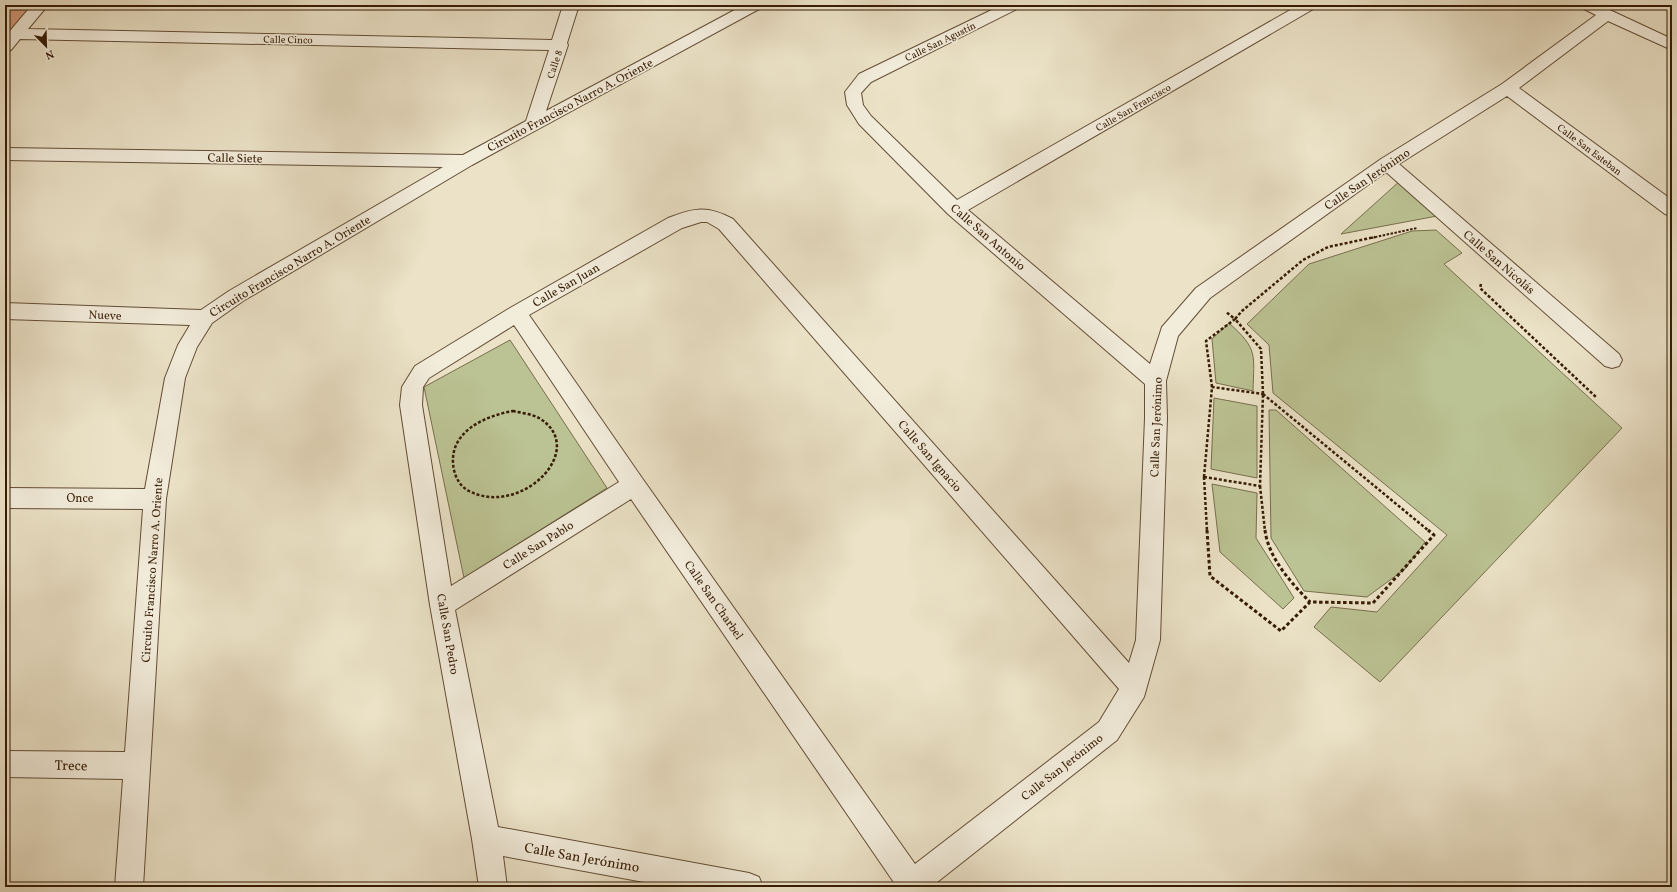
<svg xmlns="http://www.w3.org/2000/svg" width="1677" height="892" font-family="Vollkorn,serif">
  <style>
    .green { fill: #bbc293; stroke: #786e4c }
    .building { fill: #d39b7b; stroke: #361b04 }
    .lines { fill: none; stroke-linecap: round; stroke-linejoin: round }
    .minor-casing { stroke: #634d35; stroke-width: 2 }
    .path-far2 { stroke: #361b04; stroke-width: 2; stroke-dasharray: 2.5 1.5; stroke-linecap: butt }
    .path-far1 { stroke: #361b04; stroke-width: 2.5; stroke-dasharray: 3 2; stroke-linecap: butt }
    .path { stroke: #361b04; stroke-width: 3; stroke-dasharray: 3.5 2.5; stroke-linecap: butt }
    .minor { fill: #f2ecdb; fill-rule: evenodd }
    .labels { text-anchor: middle; stroke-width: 3.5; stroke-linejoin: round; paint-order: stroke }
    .far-street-label { font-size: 10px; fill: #361b04; stroke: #f2ecdb }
    .street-label { font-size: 12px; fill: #361b04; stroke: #f2ecdb }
    .near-street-label { font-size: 14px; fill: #361b04; stroke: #f2ecdb }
  </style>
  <rect width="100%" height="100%" fill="#ebe2c7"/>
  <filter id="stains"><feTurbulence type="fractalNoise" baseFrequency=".005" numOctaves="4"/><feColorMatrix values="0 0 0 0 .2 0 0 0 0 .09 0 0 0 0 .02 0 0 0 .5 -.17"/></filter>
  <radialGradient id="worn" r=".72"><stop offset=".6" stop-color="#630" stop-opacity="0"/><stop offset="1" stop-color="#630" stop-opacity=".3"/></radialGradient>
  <g class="green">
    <polygon points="1401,180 1437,216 1341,234"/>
    <polygon points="1436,230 1462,253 1444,264 1622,428 1380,682 1314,627 1331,607 1377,612 1447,535 1273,393 1269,345 1247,324 1309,264 1412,231"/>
    <path d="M1229 323C1258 349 1254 354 1253 391L1216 383 1212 339Z"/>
    <polygon points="510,340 607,488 464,578 424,387"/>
    <polygon points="1214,398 1257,406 1257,478 1211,469"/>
    <polygon points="1269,410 1276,410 1425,542 1405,569 1367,597 1304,591 1271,538"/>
    <polygon points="1212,484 1257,493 1256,538 1294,598 1283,609 1220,552"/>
  </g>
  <polygon class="building" points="5,5 36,5 5,44"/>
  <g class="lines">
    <defs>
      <g id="minor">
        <polygon points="32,5 48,5 28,29 552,40 563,5 579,5 567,43 568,45 546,111 744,5 764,5 761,8 472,165 243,301 212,323 197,347 185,378 166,499 143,887 115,887 123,779 5,777 5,751 125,752 143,509 5,508 5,488 145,489 165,378 178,345 190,325 5,319 5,303 201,310 229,291 443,167 5,160 5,148 463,155 526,121 549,50 20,39 11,50 5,52 5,37"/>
        <path d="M1002 5H1022L1019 8 871 82 861 93 863 105 871 116 957 200 1299 5H1318L1315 8 968 210 1150 364 1162 327 1196 288 1381 159 1502 84 1596 15 1582 8 1579 5H1599L1672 39V50L1608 21 1519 88 1672 200V216L1665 214 1507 96 1399 164 1619 354 1622 360 1619 366 1612 368 1605 366 1386 172 1210 298 1178 336 1166 381 1167 418 1160 640 1144 697 1117 740 931 887H894L895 884 631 499 455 610 498 827 749 873 759 877 763 887H671L503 856 507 887H479L472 839 430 605 400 405 402 387 415 366 510 308 668 218C694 208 707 205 733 219L1129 663 1136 640 1145 418V384L948 214 859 124 847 105 845 92 859 74ZM701 222H707L719 229 1119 689 1099 722 915 864 642 478 529 315 682 228ZM514 325 619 482 451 586 422 405 423 387 429 378Z"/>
      </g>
    </defs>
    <use href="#minor" class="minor-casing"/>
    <polyline class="path-far2" points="1371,238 1417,228"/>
    <g class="path-far1">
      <polyline points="1481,284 1480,288 1596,397"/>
      <polyline points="1212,387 1206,341 1235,319 1226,312"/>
      <polyline points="1263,394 1429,531"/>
      <polyline points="1263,394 1261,349 1235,319 1242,311 1303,260 1328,247 1375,237"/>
      <path d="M513 411C521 413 532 414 539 418 590 449 521 518 469 491 461 487 456 479 454 470 446 433 484 416 513 411Z"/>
      <polyline points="1204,477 1260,486 1263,394"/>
      <polyline points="1204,477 1207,531"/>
      <polyline points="1204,477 1212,387 1263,394"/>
      <polyline points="1260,486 1265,531"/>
    </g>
    <g class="path">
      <polyline points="1207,530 1210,576 1281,631 1310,602 1373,603 1434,535 1428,530"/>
      <path d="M1265 530C1268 557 1291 583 1310 602"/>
    </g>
    <use href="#minor" class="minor"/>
  </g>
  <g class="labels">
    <g class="far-street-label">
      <text transform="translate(288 39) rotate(1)" y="4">Calle Cinco</text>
      <text transform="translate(940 41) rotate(-26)" y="4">Calle San Agustín</text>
      <text transform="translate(554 64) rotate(-72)" y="4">Calle 8</text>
      <text transform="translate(1133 107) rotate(-30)" y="4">Calle San Francisco</text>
      <text transform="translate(1590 149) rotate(37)" y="4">Calle San Esteban</text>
    </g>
    <g class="street-label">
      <text transform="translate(570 105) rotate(-28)" y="4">Circuito Francisco Narro A. Oriente</text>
      <text transform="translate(235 158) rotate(1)" y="4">Calle Siete</text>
      <text transform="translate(1367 179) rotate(-34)" y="4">Calle San Jerónimo</text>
      <text transform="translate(988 237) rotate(41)" y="4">Calle San Antonio</text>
      <text transform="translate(1499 262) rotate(41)" y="4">Calle San Nicolás</text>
      <text transform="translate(290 266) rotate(-31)" y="4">Circuito Francisco Narro A. Oriente</text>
      <text transform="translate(566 285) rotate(-30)" y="4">Calle San Juan</text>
      <text transform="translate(105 315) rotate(2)" y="4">Nueve</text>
      <text transform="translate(1156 427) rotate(-88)" y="4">Calle San Jerónimo</text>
      <text transform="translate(930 456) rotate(49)" y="4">Calle San Ignacio</text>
      <text x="80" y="502">Once</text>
      <text transform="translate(538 545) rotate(-32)" y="4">Calle San Pablo</text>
      <text transform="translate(152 570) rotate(-86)" y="4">Circuito Francisco Narro A. Oriente</text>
      <text transform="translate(714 600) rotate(55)" y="4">Calle San Charbel</text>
      <text transform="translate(448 634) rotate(80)" y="4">Calle San Pedro</text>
      <text transform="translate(1062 767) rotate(-38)" y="4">Calle San Jerónimo</text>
    </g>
    <g class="near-street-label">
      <text transform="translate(71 765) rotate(1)" y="5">Trece</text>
      <text transform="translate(582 857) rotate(10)" y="5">Calle San Jerónimo</text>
    </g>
  </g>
  <rect width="1677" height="892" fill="none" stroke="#ebe2c7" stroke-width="20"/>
  <rect x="6" y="6" width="1665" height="880" fill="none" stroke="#361b04" stroke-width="2"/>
  <rect x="10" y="10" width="1657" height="872" fill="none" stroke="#361b04"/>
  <g transform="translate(46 46) rotate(157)" stroke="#f2ecdb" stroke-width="3" paint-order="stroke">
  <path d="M0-3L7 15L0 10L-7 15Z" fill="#361b04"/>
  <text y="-6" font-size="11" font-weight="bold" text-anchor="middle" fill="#361b04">N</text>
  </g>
  <rect width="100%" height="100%" filter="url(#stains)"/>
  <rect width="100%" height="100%" fill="url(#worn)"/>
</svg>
